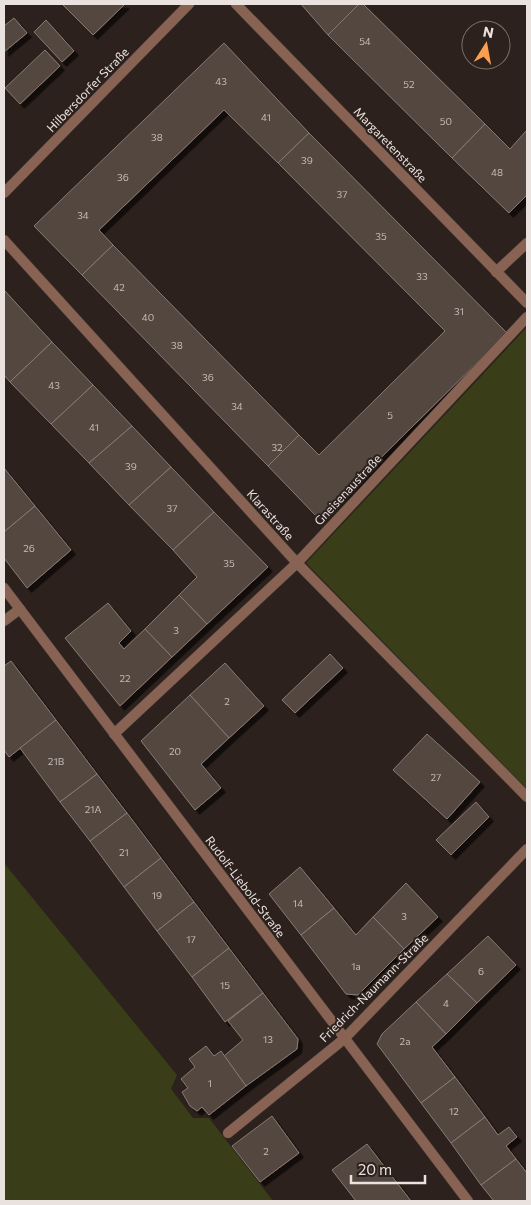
<svg xmlns="http://www.w3.org/2000/svg" width="531" height="1205" font-family="Commissioner,sans-serif">
  <style>
    .green { fill: #393d18 }
    .building { fill: #524640; stroke: #897b75; filter: url(#shadow) }
    .lines { fill: none; stroke-linecap: round; stroke-linejoin: round }
    .minor-casing { stroke: #473c37; stroke-width: 11 }
    .minor { stroke: #886353; stroke-width: 10 }
    .labels { text-anchor: middle; stroke-width: 4; stroke-linejoin: round; paint-order: stroke }
    .number-label { font-size: 10px; fill: #c4bbb7 }
    .street-label { font-size: 12px; fill: #eae2df; stroke: #2c211c }
  </style>
  <defs>
    <filter id="shadow"><feDropShadow dx="4.5" dy="4.5" stdDeviation="0" flood-color="#0009"/></filter>
  </defs>
  <rect width="100%" height="100%" fill="#2c211c"/>
  <g class="green">
    <polygon points="527,327 527,789 306,563"/>
    <polygon points="4,863 177,1075 171,1089 193,1118 209,1118 273,1201 4,1201"/>
  </g>
  <g class="building">
    <polygon points="62,4 125,4 93,35"/>
    <polygon points="301,4 359,4 328,35"/>
    <polygon points="359,4 363,4 485,124 452,158 328,35"/>
    <polygon points="14,18 27,33 4,52 4,26"/>
    <polygon points="46,20 74,51 62,62 34,32"/>
    <polygon points="224,43 309,133 278,163 224,110 99,230 113,245 82,275 34,226"/>
    <polygon points="45,50 60,66 20,104 5,88"/>
    <polygon points="485,124 510,149 527,130 527,195 509,213 452,158"/>
    <polygon points="309,133 507,333 319,519 268,466 299,435 319,455 445,331 278,163"/>
    <polygon points="113,245 299,435 268,466 82,275"/>
    <polygon points="4,290 52,342 10,382 4,375"/>
    <polygon points="52,342 93,385 51,424 10,382"/>
    <polygon points="93,385 132,426 89,463 51,424"/>
    <polygon points="132,426 171,467 129,505 89,463"/>
    <polygon points="171,467 214,512 173,550 129,505"/>
    <polygon points="4,468 35,506 4,532"/>
    <polygon points="35,506 71,550 27,588 4,558 4,532"/>
    <polygon points="214,512 268,567 207,624 179,595 197,577 173,550"/>
    <polygon points="179,595 207,624 172,657 145,629"/>
    <polygon points="108,603 131,631 119,643 124,649 145,629 172,657 120,706 65,638"/>
    <polygon points="330,654 343,668 295,713 282,700"/>
    <polygon points="11,661 56,720 9,757 4,750 4,666"/>
    <polygon points="225,663 264,706 229,738 190,695"/>
    <polygon points="190,695 229,738 201,764 221,788 195,810 141,741"/>
    <polygon points="56,720 97,774 60,802 20,748"/>
    <polygon points="427,734 480,782 447,819 393,770"/>
    <polygon points="97,774 127,813 90,841 60,802"/>
    <polygon points="476,802 489,817 451,855 436,840"/>
    <polygon points="127,813 161,858 124,887 90,841"/>
    <polygon points="161,858 194,902 157,931 124,887"/>
    <polygon points="300,867 334,908 301,935 269,894"/>
    <polygon points="406,883 438,917 404,949 373,917"/>
    <polygon points="194,902 229,948 192,977 157,931"/>
    <polygon points="334,908 356,935 373,917 404,949 358,995 346,994 301,935"/>
    <polygon points="488,936 516,965 477,1003 447,974"/>
    <polygon points="229,948 263,993 225,1022 192,977"/>
    <polygon points="447,974 477,1003 446,1034 416,1002"/>
    <polygon points="263,993 298,1039 297,1049 246,1086 224,1056 243,1040 228,1021"/>
    <polygon points="416,1002 446,1034 432,1047 455,1077 421,1103 377,1044 382,1034"/>
    <polygon points="206,1046 214,1056 221,1051 246,1086 209,1115 202,1107 197,1111 190,1106 182,1092 188,1088 181,1079 195,1067 189,1059"/>
    <polygon points="455,1077 485,1117 451,1143 421,1103"/>
    <polygon points="272,1116 299,1153 260,1182 232,1146"/>
    <polygon points="485,1117 498,1135 509,1127 517,1137 506,1146 516,1159 481,1185 451,1143"/>
    <polygon points="367,1144 411,1201 356,1201 332,1170"/>
    <polygon points="516,1159 527,1173 527,1201 494,1201 481,1185"/>
  </g>
  <g class="lines">
    <defs>
      <g id="minor">
        <polyline points="236,4 527,303"/>
        <polyline points="4,193 189,4"/>
        <polyline points="4,240 297,563 527,797"/>
        <polyline points="496,272 527,243"/>
        <polyline points="4,588 468,1201"/>
        <polyline points="4,621 20,609"/>
        <polyline points="114,734 297,563 527,317"/>
        <polyline points="228,1133 344,1039 527,849"/>
      </g>
    </defs>
    <use href="#minor" class="minor-casing"/>
    <use href="#minor" class="minor"/>
  </g>
  <g class="labels">
    <g class="number-label">
      <text x="365" y="45">54</text>
      <text x="221" y="85">43</text>
      <text x="409" y="88">52</text>
      <text x="266" y="121">41</text>
      <text x="446" y="125">50</text>
      <text x="157" y="141">38</text>
      <text x="307" y="164">39</text>
      <text x="497" y="176">48</text>
      <text x="123" y="181">36</text>
      <text x="342" y="198">37</text>
      <text x="83" y="219">34</text>
      <text x="381" y="240">35</text>
      <text x="422" y="280">33</text>
      <text x="119" y="291">42</text>
      <text x="459" y="315">31</text>
      <text x="148" y="321">40</text>
      <text x="177" y="349">38</text>
      <text x="208" y="381">36</text>
      <text x="54" y="389">43</text>
      <text x="237" y="410">34</text>
      <text x="390" y="419">5</text>
      <text x="94" y="431">41</text>
      <text x="277" y="451">32</text>
      <text x="131" y="470">39</text>
      <text x="172" y="512">37</text>
      <text x="29" y="552">26</text>
      <text x="229" y="567">35</text>
      <text x="176" y="634">3</text>
      <text x="125" y="682">22</text>
      <text x="227" y="705">2</text>
      <text x="175" y="755">20</text>
      <text x="56" y="765">21B</text>
      <text x="436" y="781">27</text>
      <text x="93" y="813">21A</text>
      <text x="124" y="856">21</text>
      <text x="157" y="899">19</text>
      <text x="298" y="907">14</text>
      <text x="404" y="920">3</text>
      <text x="191" y="943">17</text>
      <text x="356" y="970">1a</text>
      <text x="481" y="975">6</text>
      <text x="225" y="989">15</text>
      <text x="446" y="1007">4</text>
      <text x="268" y="1043">13</text>
      <text x="405" y="1045">2a</text>
      <text x="210" y="1087">1</text>
      <text x="454" y="1115">12</text>
      <text x="266" y="1155">2</text>
    </g>
    <g class="street-label">
      <text transform="translate(88 90) rotate(-46)" y="4">Hilbersdorfer Straße</text>
      <text transform="translate(390 145) rotate(46)" y="4">Margaretenstraße</text>
      <text transform="translate(348 490) rotate(-47)" y="4">Gneisenaustraße</text>
      <text transform="translate(270 515) rotate(48)" y="4">Klarastraße</text>
      <text transform="translate(245 887) rotate(53)" y="4">Rudolf-Liebold-Straße</text>
      <text transform="translate(374 988) rotate(-45)" y="4">Friedrich-Naumann-Straße</text>
    </g>
  </g>
  <rect width="531" height="1205" fill="none" stroke="#eae2df" stroke-width="10"/>
  <g transform="translate(486 45) rotate(11)"><circle r="24" fill="#2c211c" stroke="#786e6a"/>
  <path d="M0-4L9 19L0 12L-9 19Z" fill="#fa9f4f"/>
  <text y="-8" font-size="14" font-weight="bold" text-anchor="middle" fill="#eae2df">N</text>
  </g>
  <path d="M351 1175v8h74v-8" fill="none" stroke="#eae2df" stroke-width="2.5"/>
  <text x="358" y="1175" font-size="15" fill="#eae2df" stroke="#2c211c" stroke-width="4" paint-order="stroke">20 m</text>
</svg>
